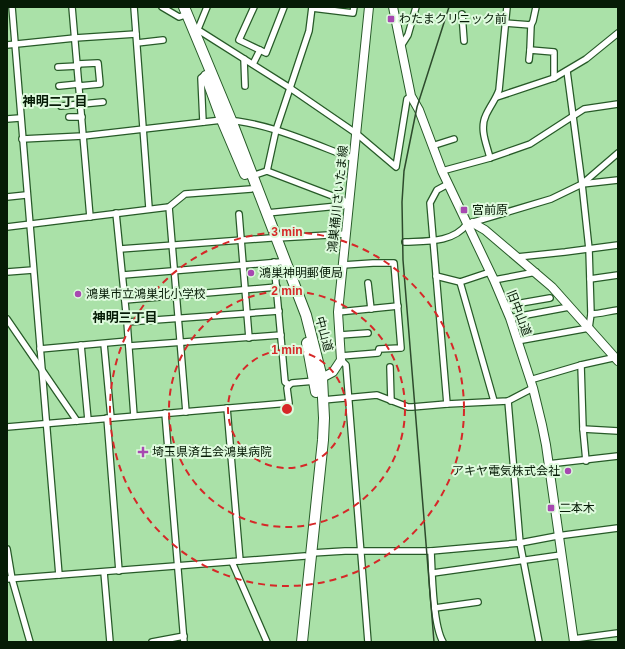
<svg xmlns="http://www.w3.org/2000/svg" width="625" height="649" font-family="Helvetica,'Noto Sans JP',sans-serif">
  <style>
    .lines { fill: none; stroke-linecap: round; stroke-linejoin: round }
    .street-casing { stroke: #275a28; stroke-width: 8 }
    .secondary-casing { stroke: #275a28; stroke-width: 10 }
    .highway-casing { stroke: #275a28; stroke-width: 12 }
    .street { stroke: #fff; stroke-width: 5.5 }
    .secondary { stroke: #fff; stroke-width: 8 }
    .highway { stroke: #fff; stroke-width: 10 }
    .rail { stroke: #2d4a2c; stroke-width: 1.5 }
    .ring { fill: none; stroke: #d62828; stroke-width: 2; stroke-dasharray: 7 5 }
    .poi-dot { fill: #a748b1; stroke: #defadd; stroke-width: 1.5 }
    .labels { text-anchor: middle; stroke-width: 4; stroke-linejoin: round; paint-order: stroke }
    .poi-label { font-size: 12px; fill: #061b06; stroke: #defadd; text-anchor: start }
    .street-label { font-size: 12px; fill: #061b06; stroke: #defadd }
    .neighbourhood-label { font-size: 13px; font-weight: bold; fill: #061b06; stroke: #defadd }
    .centre { fill: #d62828; stroke: #defadd; stroke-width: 2 }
    .ring-label { font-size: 12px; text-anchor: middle; font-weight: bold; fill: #d62828; stroke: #defadd; stroke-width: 4; stroke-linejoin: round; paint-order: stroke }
  </style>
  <rect width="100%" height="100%" fill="#aae1a8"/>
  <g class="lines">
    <defs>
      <g id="street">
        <polyline points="12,7 59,575"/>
        <polyline points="72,7 90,217"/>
        <polyline points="134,7 149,208"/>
        <polyline points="162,7 179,17 182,16"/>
        <polyline points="254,7 239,40 266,53 284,7"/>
        <polyline points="312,8 353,13 354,7"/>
        <polyline points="462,14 464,41"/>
        <polyline points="505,23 531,25 533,21 536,7"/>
        <polyline points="192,26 290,88 357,134 396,167 407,99 411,96"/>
        <polyline points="198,29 207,7"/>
        <polyline points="137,43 163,40"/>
        <polyline points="7,45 75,38 136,34"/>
        <polyline points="401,46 408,35 416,7"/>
        <polyline points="530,50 531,25"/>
        <polyline points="244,59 245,86"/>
        <polyline points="529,60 530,50 554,52 554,78"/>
        <polyline points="77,64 98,63 100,84 79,86"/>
        <polyline points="253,64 260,50"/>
        <polyline points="58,67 78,66"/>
        <polyline points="59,86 79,84"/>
        <polyline points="497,97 554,78 586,59 618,33"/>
        <polyline points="61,106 103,102"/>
        <polyline points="69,117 82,117"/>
        <polyline points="7,119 20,118"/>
        <polyline points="203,122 201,78 205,75"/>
        <path d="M22 139 83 136 222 120C265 121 313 144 354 159"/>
        <polyline points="432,146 454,139"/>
        <path d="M490 158C487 145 479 129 486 115 490 106 496 99 499 90L507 7"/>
        <polyline points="267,171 276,130 309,31 312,7"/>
        <polyline points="442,171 490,158 530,144 584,109 618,104"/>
        <polyline points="252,176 267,171 343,200 348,205"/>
        <polyline points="582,184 618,180"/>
        <polyline points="7,197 26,195"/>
        <polyline points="169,207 186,412"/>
        <polyline points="116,213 127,322 134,416"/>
        <polyline points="267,213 348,205"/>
        <polyline points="239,214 249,338"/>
        <polyline points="7,227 169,207 185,194 251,189"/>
        <polyline points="277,238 346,234"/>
        <path d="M405 242C426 241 453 243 467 224L551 199 582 184 618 153"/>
        <polyline points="120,249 271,238"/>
        <polyline points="517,257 565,252 618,245"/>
        <polyline points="7,272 33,270"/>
        <polyline points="123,275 280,262"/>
        <polyline points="436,276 460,282 490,272"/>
        <polyline points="590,279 618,275"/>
        <polyline points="494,280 536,272"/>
        <polyline points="460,282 494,401"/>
        <polyline points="368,283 371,309"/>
        <polyline points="125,300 277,287"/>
        <polyline points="504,306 550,298"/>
        <polyline points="338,312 398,306"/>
        <path d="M591 314C601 314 608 311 618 310"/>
        <polyline points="510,318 569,307"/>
        <polyline points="7,319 77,421"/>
        <polyline points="127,322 279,311"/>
        <polyline points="340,335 368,333"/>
        <polyline points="517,341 589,328 591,314 589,249 582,184 567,71"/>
        <polyline points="104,344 111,418"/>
        <polyline points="81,345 88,420"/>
        <polyline points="129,346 281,335"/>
        <polyline points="40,349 128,341"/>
        <polyline points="341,356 378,353 379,349 401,348 394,263 373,263 343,265"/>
        <polyline points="341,360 346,365 368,642"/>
        <polyline points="581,365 583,429 586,461"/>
        <polyline points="390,367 391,401"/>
        <polyline points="530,380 581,365 617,357"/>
        <polyline points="289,385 292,383 315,381"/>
        <polyline points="323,400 377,395 408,407 412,407 447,404 508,401 533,388"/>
        <polyline points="508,401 520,543 539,642"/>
        <polyline points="447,404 430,203 437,190 448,184"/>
        <polyline points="227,408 240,561"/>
        <polyline points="165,413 184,642"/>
        <polyline points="107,418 119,571"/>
        <polyline points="7,427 289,403 287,388 289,385 285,382 274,262"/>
        <polyline points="583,429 618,431"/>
        <polyline points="548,464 618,456"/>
        <polyline points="7,549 12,579 30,642"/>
        <path d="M431 551C432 573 433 625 443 642"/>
        <polyline points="312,553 345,551 431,551 520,543 557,536 618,528"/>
        <polyline points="232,562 267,642"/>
        <polyline points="104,572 110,642"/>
        <polyline points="433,573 561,555"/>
        <polyline points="7,579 305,556"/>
        <polyline points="435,608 478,602"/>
        <polyline points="573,639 618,633"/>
        <polyline points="152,642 184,636"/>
      </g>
      <g id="secondary">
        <polyline points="393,7 411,96 419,110 442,171 494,280 510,318 533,388 542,425 546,445 574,642"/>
        <polyline points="473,223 485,230 552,287 618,361"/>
        <polyline points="318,380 333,372 341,360 338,312 369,7"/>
      </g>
      <g id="highway">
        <polyline points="184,7 231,120 306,315 322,378 324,418 323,440 302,642"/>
        <polyline points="206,76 222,120 245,174"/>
        <polyline points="307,343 316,392"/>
      </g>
    </defs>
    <use href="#street" class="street-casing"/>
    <use href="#secondary" class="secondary-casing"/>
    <use href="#highway" class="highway-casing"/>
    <use href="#street" class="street"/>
    <use href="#secondary" class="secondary"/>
    <use href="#highway" class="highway"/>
    <polyline class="rail" points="434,642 403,260 402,202 404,171 417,107 449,7"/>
  </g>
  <g class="ring">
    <circle cx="287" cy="409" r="59"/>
    <circle cx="287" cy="409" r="118"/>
    <circle cx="287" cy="409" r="177"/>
  </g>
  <g class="poi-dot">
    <rect x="387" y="15" width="8" height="8" rx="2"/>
    <rect x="460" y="206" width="8" height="8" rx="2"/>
    <circle cx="251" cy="273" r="4"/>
    <circle cx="78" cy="294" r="4"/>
    <path d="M141 446h4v4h4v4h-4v4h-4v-4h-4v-4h4z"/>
    <circle cx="568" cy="471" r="4"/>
    <rect x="547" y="504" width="8" height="8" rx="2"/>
  </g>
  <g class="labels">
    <g class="poi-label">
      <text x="399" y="23">わたまクリニック前</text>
      <text x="472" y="214">宮前原</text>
      <text x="259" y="277">鴻巣神明郵便局</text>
      <text x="86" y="298">鴻巣市立鴻巣北小学校</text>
      <text x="152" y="456">埼玉県済生会鴻巣病院</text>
      <text x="560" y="475" text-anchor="end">アキヤ電気株式会社</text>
      <text x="559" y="512">二本木</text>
    </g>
    <g class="street-label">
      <text transform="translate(338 199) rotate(-84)" y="4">鴻巣桶川さいたま線</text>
      <text transform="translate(519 313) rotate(69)" y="4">旧中山道</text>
      <text transform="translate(324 334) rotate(75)" y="4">中山道</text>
    </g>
    <g class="neighbourhood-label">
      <text x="55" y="106">神明二丁目</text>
      <text x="125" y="322">神明三丁目</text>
    </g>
  </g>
  <circle cx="287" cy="409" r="6" class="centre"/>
  <g class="ring-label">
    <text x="287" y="236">3 min</text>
    <text x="287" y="295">2 min</text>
    <text x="287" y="354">1 min</text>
  </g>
  <rect width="625" height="649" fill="none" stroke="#061b06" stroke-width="16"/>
</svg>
